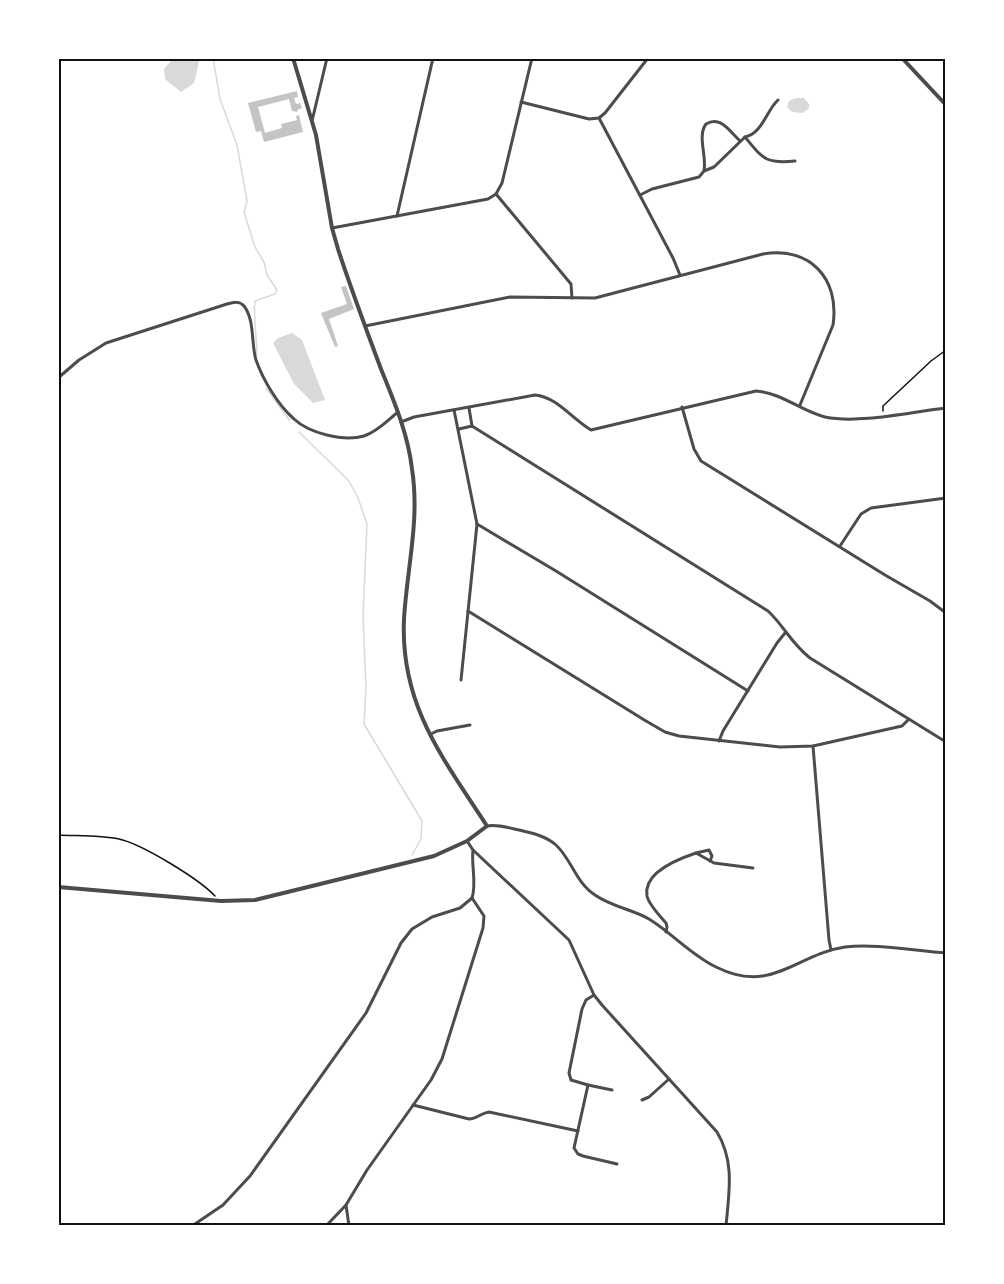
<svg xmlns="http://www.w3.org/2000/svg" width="1004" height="1284" font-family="Figtree,sans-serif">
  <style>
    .water { fill: #d9d9d9 }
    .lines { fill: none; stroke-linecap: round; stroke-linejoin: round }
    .stream { stroke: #d9d9d9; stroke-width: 1.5 }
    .building { fill: #c4c4c4 }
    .path { stroke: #111; stroke-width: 1.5 }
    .minor { stroke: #4c4c4c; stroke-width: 3 }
    .tertiary { stroke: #4c4c4c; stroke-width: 4 }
    .neatline { fill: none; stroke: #111; stroke-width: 2 }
  </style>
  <rect width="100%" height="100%" fill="#fff"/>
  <g class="water">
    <polygon points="200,58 194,83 181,92 165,79 164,69 173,59"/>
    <polygon points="796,98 804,98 809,104 809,108 803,113 792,112 787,107 789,101"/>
    <polygon points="292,333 302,340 325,400 313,403 294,384 273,343 278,338"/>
  </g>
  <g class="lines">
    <g class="stream">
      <path d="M213 58 220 99 237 145 247 201 244 212 255 247 264 262 267 275 277 290 275 294 255 301C253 308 257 344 257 355"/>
      <polyline points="266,388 290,421"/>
      <polyline points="299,432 349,481 358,498 367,524 363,616 366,688 364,724 422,821 421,839 412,855"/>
    </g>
  </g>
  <g class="building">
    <polygon points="297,91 298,97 294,98 296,104 300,103 302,108 297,110 298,112 292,111 289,99 258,107 265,133 282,128 281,124 297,120 296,116 299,115 303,132 264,142 261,131 256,132 248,103"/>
    <polygon points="346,286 354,309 329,319 338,346 335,347 321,313 347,304 341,287"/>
  </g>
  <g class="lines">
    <g class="path">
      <polyline points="883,411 883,406 931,361 946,350"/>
      <path d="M58 835C78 836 100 835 119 839 142 844 199 879 215 896"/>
    </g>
    <g class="minor">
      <polyline points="521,102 589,119 599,118 605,113 648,58"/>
      <polyline points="599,118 673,258 680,275"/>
      <polyline points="312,121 327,58"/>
      <path d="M745 137C763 159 766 164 795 161"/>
      <path d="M704 171C707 156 697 136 706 124 721 115 730 132 740 141"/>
      <polyline points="496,194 571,284 572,298"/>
      <path d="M640 195 652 189 699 177 704 171 714 167 745 137C762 134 766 111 778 100"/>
      <polyline points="397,216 433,58"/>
      <polyline points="332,228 488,199 496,194 502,183 532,58"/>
      <path d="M365 326 510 297 595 298 763 254C809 246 840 278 833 325L800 405"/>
      <path d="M58 378 79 360 106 343 227 304C234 302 240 301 244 306 255 320 251 344 256 360 263 380 278 405 294 419 309 433 343 442 364 436 377 432 388 420 398 412"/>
      <polyline points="682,407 694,449 701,461 885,575 930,601 946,613"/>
      <path d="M469 408 472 426 768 611C785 627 790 642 810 658L946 742"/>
      <polyline points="454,410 477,524 461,680"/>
      <path d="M401 422 414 417 535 395C557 397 572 419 591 430L756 391C782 393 801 411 825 417 859 424 910 412 946 408"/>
      <polyline points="459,429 472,426"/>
      <polyline points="477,524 556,571 748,691"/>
      <polyline points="840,546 861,514 871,508 946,498"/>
      <polyline points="468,611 646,721 665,732 679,736 780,747 813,746 902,726 909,719"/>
      <polyline points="431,734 437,731 470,725"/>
      <polyline points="719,741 723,731 777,643 785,633"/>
      <polyline points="813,746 829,940 831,950"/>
      <path d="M487 826C498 824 508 828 519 830 532 833 546 836 556 845 572 860 576 883 595 895 612 907 632 909 649 919 672 933 691 955 716 967 772 995 796 954 845 947 874 943 916 951 946 953"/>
      <path d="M467 841 473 850 569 940 594 995 602 1005 717 1132C735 1162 729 1192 726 1226"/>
      <polyline points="696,853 709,850 712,856 710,861"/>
      <path d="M472 898C477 883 471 866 473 850"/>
      <path d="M666 932 667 927 666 923C660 916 649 905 647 896 643 873 678 859 696 853L714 863 753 868"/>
      <polyline points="594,995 586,1000 582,1009 569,1073 571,1080 588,1085 574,1148 578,1154 583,1156 617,1164"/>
      <polyline points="588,1085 612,1090"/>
      <polyline points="642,1100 649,1097 669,1079"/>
      <path d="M413 1105 469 1119C477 1119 481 1113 489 1112L578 1131"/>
      <polyline points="346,1205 349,1226"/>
      <polyline points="192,1226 223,1205 250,1176 366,1013 401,943 412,929 432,917 460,908 472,898"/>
      <polyline points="326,1226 346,1205 367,1170 431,1080 442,1059 483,928 484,916 472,898"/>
    </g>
    <g class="tertiary">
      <polyline points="902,58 946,105"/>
      <path d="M58 887 221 901 255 900 434 856 467 841 487 826C443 758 400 705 404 619 407 568 420 520 412 469 408 434 394 401 381 369 366 329 351 289 338 249L332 228 316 135 293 58"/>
    </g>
  </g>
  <rect width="1004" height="1284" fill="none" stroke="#ffffff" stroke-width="120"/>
  <rect x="60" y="60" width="884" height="1164" class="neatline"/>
</svg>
